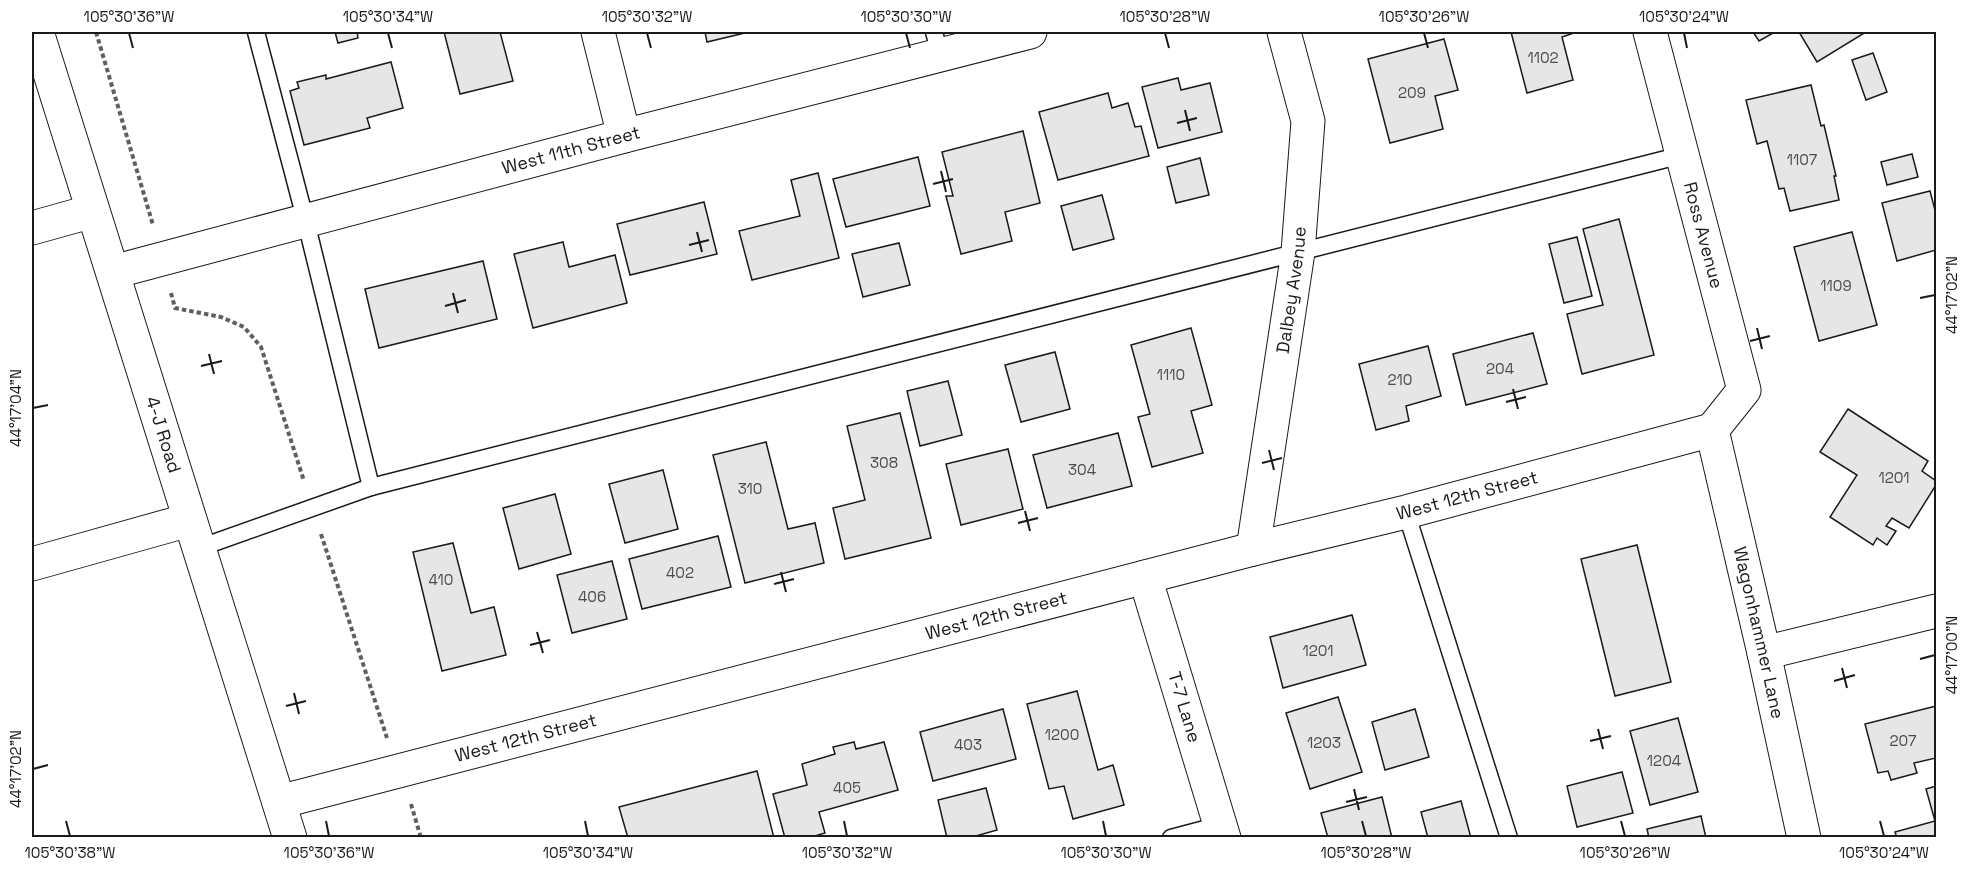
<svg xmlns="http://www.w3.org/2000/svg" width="1968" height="869" font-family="'Space Grotesk',sans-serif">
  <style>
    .building { fill: #e6e6e6; stroke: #1a1a1a; stroke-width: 1.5 }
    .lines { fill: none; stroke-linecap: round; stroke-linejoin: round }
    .service-casing { stroke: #1a1a1a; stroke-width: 19 }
    .minor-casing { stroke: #1a1a1a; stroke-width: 35 }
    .secondary-casing { stroke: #1a1a1a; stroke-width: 35 }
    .path { stroke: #5f5f5f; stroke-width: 4; stroke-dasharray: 4.5 3; stroke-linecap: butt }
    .service { stroke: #fff; stroke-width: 16 }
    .minor { stroke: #fff; stroke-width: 33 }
    .secondary { stroke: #fff; stroke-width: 33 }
    .ticks { fill: none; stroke: #1a1a1a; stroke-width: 2 }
    .labels { text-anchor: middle; stroke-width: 4.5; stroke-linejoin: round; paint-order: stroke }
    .number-label { font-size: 15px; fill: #4d4d4d }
    .street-label { font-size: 18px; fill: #1a1a1a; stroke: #fff }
    .neatline { fill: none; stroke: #1a1a1a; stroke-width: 2 }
    .ticks-label { font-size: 15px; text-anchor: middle; fill: #1a1a1a }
  </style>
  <rect width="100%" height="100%" fill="#fff"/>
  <g class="building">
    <polygon points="335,32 357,32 358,38 338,43"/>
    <polygon points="444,32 500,32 513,81 460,94"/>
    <polygon points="705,32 749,32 707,42"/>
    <polygon points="1511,32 1573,32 1574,33 1562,37 1573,80 1527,93"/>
    <polygon points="1753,32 1775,32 1759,41"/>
    <polygon points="1799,32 1866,32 1817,62"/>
    <polygon points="1444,39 1458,90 1435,96 1443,129 1390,143 1368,59"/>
    <polygon points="1873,53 1887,92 1866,100 1852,60"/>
    <polygon points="391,62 403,108 367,118 370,128 304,145 290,91 299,88 297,82 326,75 326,79"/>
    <polygon points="1178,78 1181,90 1210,83 1222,132 1158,148 1142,87"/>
    <polygon points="1811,85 1821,126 1824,125 1836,176 1834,176 1839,200 1790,211 1784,188 1779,189 1767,141 1757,144 1746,100"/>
    <polygon points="1108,93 1112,108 1128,103 1135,127 1141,126 1149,156 1058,180 1039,112"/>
    <polygon points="1023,131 1040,203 1005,212 1012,241 961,254 946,196 953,196 942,152"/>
    <polygon points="1912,154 1918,177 1887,185 1881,162"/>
    <polygon points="918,157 930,206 846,227 833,179"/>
    <polygon points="1200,158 1209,195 1176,203 1167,167"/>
    <polygon points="818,173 839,258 752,280 739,231 800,216 791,180"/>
    <polygon points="1930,191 1936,214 1936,250 1897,261 1882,203"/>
    <polygon points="1102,195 1114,239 1073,250 1061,206"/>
    <polygon points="704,202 717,254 630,275 617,224"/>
    <polygon points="1619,219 1654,355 1582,374 1567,314 1603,305 1583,229"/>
    <polygon points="1852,232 1877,325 1819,341 1794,247"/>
    <polygon points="1577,237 1592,296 1564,303 1549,244"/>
    <polygon points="563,242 569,267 615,255 627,303 533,328 514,254"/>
    <polygon points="899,243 910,285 863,297 852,254"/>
    <polygon points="483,261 497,319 379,348 365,289"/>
    <polygon points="1191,328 1212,405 1191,411 1203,453 1152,467 1138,417 1150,414 1131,345"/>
    <polygon points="1533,333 1547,384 1466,405 1453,354"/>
    <polygon points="1428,346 1441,396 1406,406 1409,421 1376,430 1359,364"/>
    <polygon points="1055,352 1070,409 1021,422 1005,365"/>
    <polygon points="948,381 962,435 920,446 907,391"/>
    <polygon points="1848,409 1928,461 1922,471 1936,481 1936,485 1909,528 1892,518 1886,526 1896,531 1887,545 1877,538 1873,545 1830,517 1857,475 1820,452"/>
    <polygon points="900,413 931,538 845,559 833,508 865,500 847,426"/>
    <polygon points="1118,433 1132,486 1047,508 1033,455"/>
    <polygon points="766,442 788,529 815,523 824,563 745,583 713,455"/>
    <polygon points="1008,449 1023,509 961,525 946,464"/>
    <polygon points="663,470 678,529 625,543 609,484"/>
    <polygon points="555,494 571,554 519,569 503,508"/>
    <polygon points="718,536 731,587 642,609 629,559"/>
    <polygon points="453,543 471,613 494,607 506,655 442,671 413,552"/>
    <polygon points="1637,545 1671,682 1615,696 1581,559"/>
    <polygon points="612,561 627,619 572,633 557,575"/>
    <polygon points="1352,615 1366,665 1283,688 1270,637"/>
    <polygon points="1077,691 1098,770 1113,765 1124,805 1073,819 1064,786 1049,789 1027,704"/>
    <polygon points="1338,697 1362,772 1310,789 1286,713"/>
    <polygon points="1936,706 1936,758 1914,763 1917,773 1891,780 1888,771 1878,773 1865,724"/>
    <polygon points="1003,709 1016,759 933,781 920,732"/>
    <polygon points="1415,709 1429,757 1385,770 1372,722"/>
    <polygon points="1678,718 1698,792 1650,805 1630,731"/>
    <polygon points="854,742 856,749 884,742 898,790 819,812 825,833 808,838 785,838 773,794 807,785 802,764 835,754 833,747"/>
    <polygon points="757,771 774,838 628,838 619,807"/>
    <polygon points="1622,772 1633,813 1577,827 1567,786"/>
    <polygon points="1936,786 1936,838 1897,838 1895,832 1935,821 1926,789"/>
    <polygon points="986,788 997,830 969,838 947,838 938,800"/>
    <polygon points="1382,797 1392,838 1328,838 1321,813"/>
    <polygon points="1461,801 1471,838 1428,838 1421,812"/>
    <polygon points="1701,816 1706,838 1649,838 1647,829"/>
  </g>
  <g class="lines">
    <defs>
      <g id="service">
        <polyline points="256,32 306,222 371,487"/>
        <polyline points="934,32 940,54"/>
        <polyline points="1406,512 1509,838"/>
        <polyline points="199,548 371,487 1682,155"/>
        <polyline points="1171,838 1220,825"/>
      </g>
      <g id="minor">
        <polyline points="598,32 624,136"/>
        <path id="s1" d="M1650 32 1744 390 1712 430"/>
        <polyline points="32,228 93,211"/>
        <path id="s2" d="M113 272 624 136 1030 32"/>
        <path id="s3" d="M1712 430 1764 653 1804 838"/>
        <path id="s4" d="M1253 549 1298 252 1308 121 1284 32"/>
        <polyline points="32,564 189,520"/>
        <path id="s5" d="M1145 577 1224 838"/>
        <polyline points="1764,653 1936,611"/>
        <path id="s6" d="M279 802 1253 549 1406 512 1712 430"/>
      </g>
      <g id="secondary">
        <path id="s7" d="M37 32 290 838"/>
      </g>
    </defs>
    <use href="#service" class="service-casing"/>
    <use href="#minor" class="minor-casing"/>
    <use href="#secondary" class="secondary-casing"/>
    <g class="path">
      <polyline points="96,32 153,225"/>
      <polyline points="171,293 175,308 221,317 244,327 261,347 304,481"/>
      <polyline points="321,534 387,738"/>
      <polyline points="411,804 421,838"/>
    </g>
    <use href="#service" class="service"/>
    <use href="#minor" class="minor"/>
    <use href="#secondary" class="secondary"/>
  </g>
  <path class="ticks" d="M129 33 133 48M388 33 392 48M647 33 651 48M906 33 910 48M1165 33 1169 48M1424 33 1428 48M1684 33 1687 48M1185 110 1190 131M1177 123 1197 118M941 171 946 192M933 184 953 179M697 232 702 252M689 245 709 240M453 293 458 313M1920 298 1935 295M445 306 466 300M1757 328 1762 349M1750 341 1770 336M209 354 214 374M201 366 222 361M1513 389 1518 409M1506 402 1526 397M33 408 48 405M1269 450 1274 470M1262 463 1282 458M1025 511 1030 531M1018 523 1038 518M781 572 786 592M774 584 794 579M537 632 543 653M530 645 550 640M1920 659 1935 655M1842 668 1847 688M1834 681 1855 675M294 693 299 714M286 706 306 701M1598 729 1603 749M1590 741 1611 736M33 769 48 765M1354 789 1359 810M1346 802 1367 797M66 821 70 836M326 821 329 836M585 821 588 836M844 821 847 836M1103 821 1106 836M1362 821 1366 836M1621 821 1625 836M1880 821 1884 836"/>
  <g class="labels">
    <g class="number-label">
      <text x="1543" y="63">1102</text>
      <text x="1412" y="98">209</text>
      <text x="1802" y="165">1107</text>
      <text x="1836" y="291">1109</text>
      <text x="1500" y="374">204</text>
      <text x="1171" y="380">1110</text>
      <text x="1400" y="385">210</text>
      <text x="884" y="468">308</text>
      <text x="1082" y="475">304</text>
      <text x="1894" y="483">1201</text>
      <text x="750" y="494">310</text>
      <text x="680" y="578">402</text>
      <text x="441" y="585">410</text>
      <text x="592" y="602">406</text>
      <text x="1318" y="656">1201</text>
      <text x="1062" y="740">1200</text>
      <text x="1903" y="746">207</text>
      <text x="1324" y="748">1203</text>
      <text x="968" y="750">403</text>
      <text x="1664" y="766">1204</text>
      <text x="847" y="793">405</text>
    </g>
    <g class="street-label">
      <text dy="6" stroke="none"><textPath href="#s2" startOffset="474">West 11th Street</textPath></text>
      <text dy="6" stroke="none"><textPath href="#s1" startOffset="210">Ross Avenue</textPath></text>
      <text dy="6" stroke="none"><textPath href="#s4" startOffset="262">Dalbey Avenue</textPath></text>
      <text dy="6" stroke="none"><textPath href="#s7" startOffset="422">4-J Road</textPath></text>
      <text dy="6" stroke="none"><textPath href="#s6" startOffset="1227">West 12th Street</textPath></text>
      <text dy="6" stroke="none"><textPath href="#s6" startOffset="741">West 12th Street</textPath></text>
      <text dy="6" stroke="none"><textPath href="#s3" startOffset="208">Wagonhammer Lane</textPath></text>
      <text dy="6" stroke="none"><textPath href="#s5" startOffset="136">T-7 Lane</textPath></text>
      <text dy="6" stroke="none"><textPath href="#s6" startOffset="255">West 12th Street</textPath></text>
    </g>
  </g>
  <rect width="1968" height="869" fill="none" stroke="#ffffff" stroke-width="66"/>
  <rect x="33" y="33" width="1902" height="803" class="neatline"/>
  <g class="ticks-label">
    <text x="129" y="22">105°30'36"W</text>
    <text x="388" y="22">105°30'34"W</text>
    <text x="647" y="22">105°30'32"W</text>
    <text x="906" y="22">105°30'30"W</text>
    <text x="1165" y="22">105°30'28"W</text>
    <text x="1424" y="22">105°30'26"W</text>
    <text x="1684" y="22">105°30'24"W</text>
    <text transform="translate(1952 295) rotate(-90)" y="5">44°17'02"N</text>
    <text transform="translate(16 408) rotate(-90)" y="5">44°17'04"N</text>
    <text transform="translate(1952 655) rotate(-90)" y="5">44°17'00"N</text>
    <text transform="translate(16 769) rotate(-90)" y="5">44°17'02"N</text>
    <text x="70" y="858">105°30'38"W</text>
    <text x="329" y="858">105°30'36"W</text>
    <text x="588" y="858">105°30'34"W</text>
    <text x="847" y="858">105°30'32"W</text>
    <text x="1106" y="858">105°30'30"W</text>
    <text x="1366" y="858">105°30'28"W</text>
    <text x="1625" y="858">105°30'26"W</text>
    <text x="1884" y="858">105°30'24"W</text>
  </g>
</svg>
